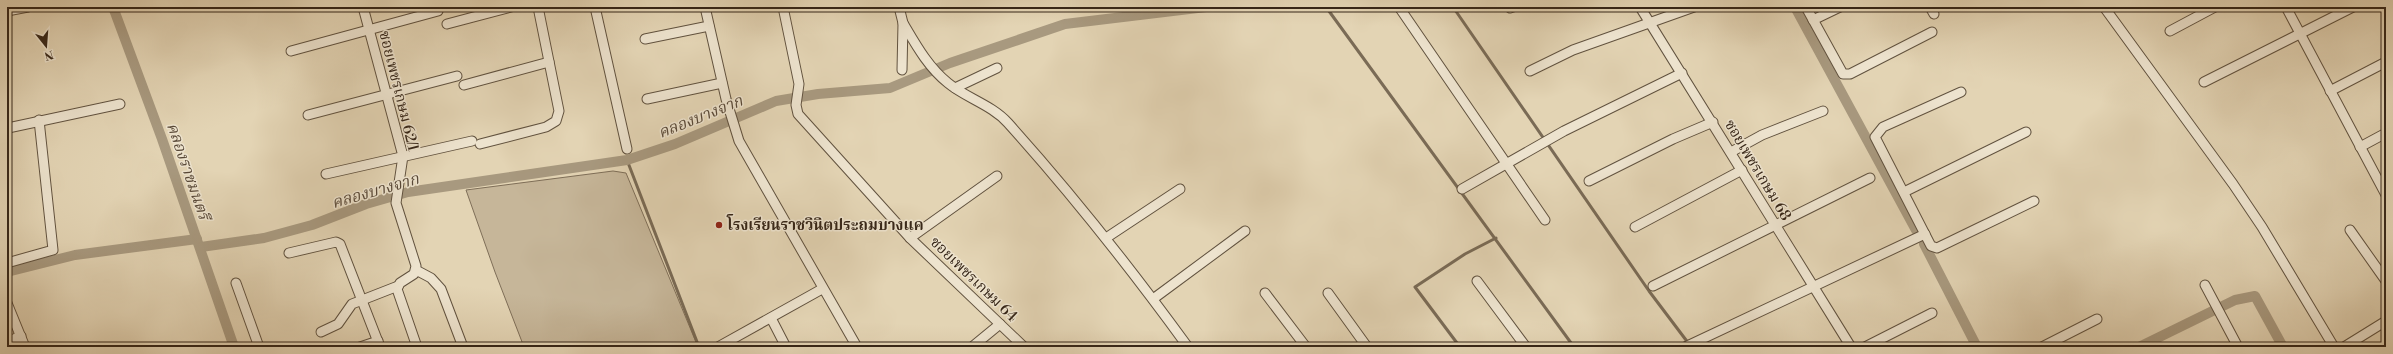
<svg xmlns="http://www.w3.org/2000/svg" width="2393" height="354" font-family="'Libre Bodoni','Noto Serif Thai',serif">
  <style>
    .green { fill: #c6b699; stroke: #7e6e58 }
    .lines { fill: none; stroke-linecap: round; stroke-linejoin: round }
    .stream { stroke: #7a6b56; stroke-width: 3 }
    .canal { stroke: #a8997f; stroke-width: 10 }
    .minor-casing { stroke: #61523f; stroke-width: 11 }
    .minor { stroke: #ede3ce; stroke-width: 9 }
    .poi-dot { fill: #8f2418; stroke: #ede3ce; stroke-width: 1.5 }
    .labels { text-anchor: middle; stroke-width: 3; stroke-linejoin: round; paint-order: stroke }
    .street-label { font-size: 15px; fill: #362618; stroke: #ede3ce }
    .poi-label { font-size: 15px; font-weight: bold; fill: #362618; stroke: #ede3ce; text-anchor: start }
    .water-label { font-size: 16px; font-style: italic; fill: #584837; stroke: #ede3ce }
  </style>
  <rect width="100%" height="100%" fill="#e3d4b4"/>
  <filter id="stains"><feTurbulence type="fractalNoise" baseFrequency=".005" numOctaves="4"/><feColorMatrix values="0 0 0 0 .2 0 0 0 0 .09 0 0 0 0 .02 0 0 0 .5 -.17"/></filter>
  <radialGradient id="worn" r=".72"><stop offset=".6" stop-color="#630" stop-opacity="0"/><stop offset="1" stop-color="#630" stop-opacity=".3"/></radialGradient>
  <polygon class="green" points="613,171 626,173 698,347 524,347 495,272 466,190"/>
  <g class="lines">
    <g class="stream">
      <polyline points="1326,7 1574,347"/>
      <polyline points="1453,7 1649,291 1689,344"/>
      <polyline points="627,160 699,347"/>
      <polyline points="1460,347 1415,287 1465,254 1496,238"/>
    </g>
    <g class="canal">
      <polyline points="113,7 162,139 234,347"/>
      <polyline points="1795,7 1916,230"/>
      <polyline points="1924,244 1977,347"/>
      <polyline points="201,247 264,238 312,225 366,204 408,192 627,160 675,144 776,101 818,94 890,88 950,63 1065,24 1206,7"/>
      <polyline points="7,272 75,255 197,239"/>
      <polyline points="2139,347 2235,300 2255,296 2283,347"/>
    </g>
    <defs>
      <g id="minor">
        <polyline points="363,7 403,156 396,203 416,266 414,274 400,283 397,289 417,347"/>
        <polyline points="595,7 627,149"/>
        <polyline points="705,7 726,99 739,141 857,347"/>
        <polyline points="783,7 799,84 796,105 798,114 910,238 1024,347"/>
        <polyline points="899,7 903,23 902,70"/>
        <polyline points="1399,7 1545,220"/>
        <polyline points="1640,7 1851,347"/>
        <polyline points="1806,7 1843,74 1850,74 1932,32"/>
        <polyline points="1930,7 1934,14"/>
        <polyline points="2104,7 2233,184 2262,227 2334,347"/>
        <polyline points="2286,7 2386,195"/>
        <polyline points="1510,8 1513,7"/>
        <polyline points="7,11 28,7"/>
        <polyline points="1813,20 1840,7"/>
        <path d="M903 23C916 45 928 67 948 83 966 98 992 105 1008 123 1072 194 1132 270 1188 347"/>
        <polyline points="447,24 511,7"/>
        <polyline points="2170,31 2215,7"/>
        <polyline points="645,39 709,26"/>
        <polyline points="291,51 438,11"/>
        <polyline points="1530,71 1573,50 1694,7"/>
        <polyline points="2204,82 2353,7"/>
        <polyline points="464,85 549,62"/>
        <polyline points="955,88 997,68"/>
        <polyline points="2330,91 2384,63"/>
        <polyline points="1961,92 1883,127 1875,137 1931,246 1937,248 2034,201"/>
        <polyline points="647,99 722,83"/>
        <polyline points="308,115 457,76"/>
        <polyline points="8,128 120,104"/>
        <polyline points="480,144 546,127 556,121 559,111 538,7"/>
        <polyline points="2360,147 2386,133"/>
        <polyline points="1731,152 1762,135 1823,111"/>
        <polyline points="326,174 472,141"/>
        <polyline points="1589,181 1673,139 1713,122"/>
        <polyline points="1462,189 1564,131 1682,73"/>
        <polyline points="1904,192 2026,132"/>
        <polyline points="1635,227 1742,170"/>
        <polyline points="2350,230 2386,281"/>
        <polyline points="910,238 997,176"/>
        <polyline points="1106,238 1180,189"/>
        <polyline points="289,253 336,242 340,244 380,347"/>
        <polyline points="7,263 53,250 39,120"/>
        <polyline points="416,270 431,278 441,289 463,347"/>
        <polyline points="1477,281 1526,347"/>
        <polyline points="236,283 259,347"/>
        <polyline points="2205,285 2238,347"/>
        <polyline points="1653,286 1870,178"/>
        <polyline points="1265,293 1306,347"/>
        <polyline points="1328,293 1367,347"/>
        <polyline points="1153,299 1245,231"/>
        <polyline points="7,303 25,347"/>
        <polyline points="771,318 786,347"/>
        <polyline points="321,332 338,324 352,304 398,286"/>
        <polyline points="7,342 21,336"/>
        <polyline points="360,347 378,341"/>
        <polyline points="718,347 822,289"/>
        <polyline points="972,347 1000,324"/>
        <polyline points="1685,347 1925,234"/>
        <polyline points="1865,347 1932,313"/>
        <polyline points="2042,347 2097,319"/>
        <polyline points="2344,347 2386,321"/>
      </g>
    </defs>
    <use href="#minor" class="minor-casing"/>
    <use href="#minor" class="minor"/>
  </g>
  <circle class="poi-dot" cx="719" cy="225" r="4"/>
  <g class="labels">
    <g class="street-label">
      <text transform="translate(399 91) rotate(76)" y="5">ซอยเพชรเกษม 62/1</text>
      <text transform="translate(1758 170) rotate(59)" y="5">ซอยเพชรเกษม 68</text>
      <text transform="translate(974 279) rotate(44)" y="5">ซอยเพชรเกษม 64</text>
    </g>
    <g class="poi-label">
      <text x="727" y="230">โรงเรียนราชวินิตประถมบางแค</text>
    </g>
    <g class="water-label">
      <text transform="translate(700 116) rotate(-22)" y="6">คลองบางจาก</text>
      <text transform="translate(189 171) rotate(71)" y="6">คลองราชมนตรี</text>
      <text transform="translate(375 190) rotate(-16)" y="6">คลองบางจาก</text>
    </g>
  </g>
  <rect width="2393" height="354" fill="none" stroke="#e3d4b4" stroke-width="24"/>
  <rect x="8" y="8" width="2377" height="338" fill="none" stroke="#362618" stroke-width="2"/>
  <rect x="12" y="12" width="2369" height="330" fill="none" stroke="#362618"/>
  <g transform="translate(46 46) rotate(163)" stroke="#ede3ce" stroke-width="3" paint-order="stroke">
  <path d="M0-3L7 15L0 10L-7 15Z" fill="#362618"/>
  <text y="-6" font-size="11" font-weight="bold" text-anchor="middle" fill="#362618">N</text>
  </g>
  <rect width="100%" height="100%" filter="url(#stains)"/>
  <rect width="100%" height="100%" fill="url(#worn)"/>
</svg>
